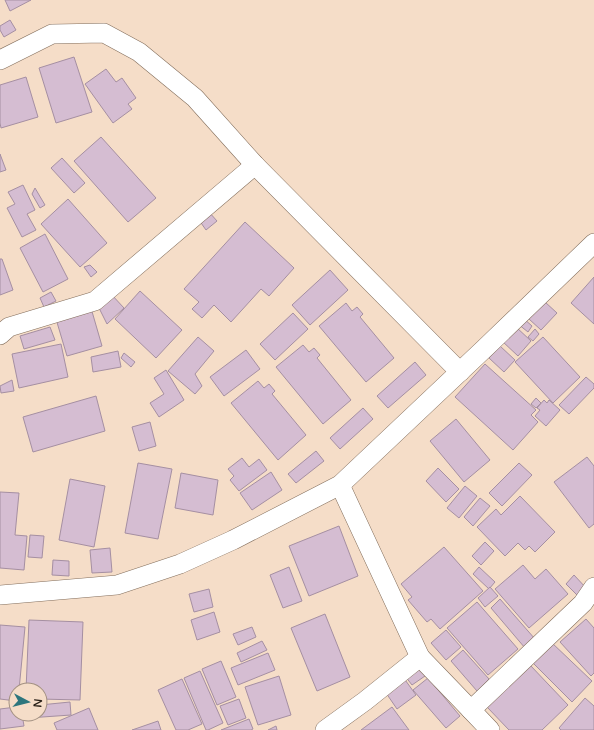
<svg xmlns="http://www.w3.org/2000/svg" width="594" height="730" font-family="'Varela Round',sans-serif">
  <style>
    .building { fill: #d5bdd2; stroke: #a58fa2 }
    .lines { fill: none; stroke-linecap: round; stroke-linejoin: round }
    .street-casing { stroke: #836e5c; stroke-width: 20 }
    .street { stroke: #fff; stroke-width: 19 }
  </style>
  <rect width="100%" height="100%" fill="#f5ddc8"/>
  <g class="building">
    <polygon points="5,0 31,0 10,11"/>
    <polygon points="10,20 16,30 4,37 0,30 0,26"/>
    <polygon points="74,57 92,112 56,123 39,68"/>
    <polygon points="106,69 116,82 122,78 136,98 128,104 132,109 113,123 85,84"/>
    <polygon points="26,77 38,117 1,128 0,123 0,85"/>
    <polygon points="101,137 156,198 128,222 74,161"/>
    <polygon points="0,154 6,170 0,172"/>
    <polygon points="62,158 85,183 74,193 51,168"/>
    <polygon points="23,185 35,210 27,214 36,230 22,237 7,208 15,204 8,192"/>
    <polygon points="35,188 45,205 40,208 32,194"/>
    <polygon points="68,199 107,243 80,267 41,224"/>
    <polygon points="209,212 217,221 206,230 199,220"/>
    <polygon points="245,222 294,268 269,296 261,289 231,322 214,305 202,318 192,309 199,302 184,289"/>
    <polygon points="45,234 68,279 43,292 20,248"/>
    <polygon points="0,259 2,259 13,290 0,295"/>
    <polygon points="90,265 97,272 91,277 84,267"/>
    <polygon points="330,270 348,290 310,325 292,305"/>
    <polygon points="594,277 594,324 571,303"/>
    <polygon points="140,291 182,330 156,358 115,319"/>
    <polygon points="51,292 56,301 44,307 40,298"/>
    <polygon points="111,294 124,308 107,324 98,306"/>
    <polygon points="545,302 557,313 541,330 529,319"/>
    <polygon points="346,303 352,311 357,307 363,314 360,317 394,358 366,382 319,326"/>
    <polygon points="91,308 102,346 67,356 56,319"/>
    <polygon points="293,313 308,329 275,360 260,344"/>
    <polygon points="523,318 532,326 528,332 518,324"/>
    <polygon points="515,326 531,341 518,356 502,341"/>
    <polygon points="50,327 55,340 24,349 20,336"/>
    <polygon points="535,329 539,334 533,341 528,337"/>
    <polygon points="198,337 214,351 195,374 202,386 195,394 168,371"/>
    <polygon points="543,337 580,377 553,403 515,362"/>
    <polygon points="61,344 68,377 19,388 12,354"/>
    <polygon points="303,345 309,352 314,348 320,355 317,358 351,400 323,424 276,367"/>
    <polygon points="500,346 515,360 504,372 489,358"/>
    <polygon points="246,350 260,369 224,396 210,377"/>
    <polygon points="118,351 121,367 93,372 91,357"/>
    <polygon points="124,353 135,362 131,367 121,358"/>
    <polygon points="415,362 426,375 388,408 377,396"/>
    <polygon points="485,364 536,410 531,415 538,422 513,450 455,397"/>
    <polygon points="166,370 184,400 159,417 150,403 164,394 154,378"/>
    <polygon points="586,377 594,384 594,388 569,414 559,405"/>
    <polygon points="12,380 14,391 1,393 0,386"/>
    <polygon points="258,381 264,388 269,384 275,391 272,394 306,435 278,460 231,403"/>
    <polygon points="96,396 105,431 33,452 23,417"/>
    <polygon points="536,398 541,403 536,408 531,404"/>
    <polygon points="544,400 547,403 549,400 560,410 546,426 535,416 540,410 537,408"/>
    <polygon points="363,408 373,419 340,449 330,438"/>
    <polygon points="456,419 490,460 464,482 430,441"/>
    <polygon points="150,422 156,446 139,451 132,427"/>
    <polygon points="316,451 324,461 296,483 288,474"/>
    <polygon points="587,457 594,466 594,524 589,528 554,482"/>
    <polygon points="242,458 249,467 259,459 267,470 239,491 230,480 234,476 228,469"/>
    <polygon points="138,463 172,469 158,539 125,533"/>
    <polygon points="519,463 532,475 502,506 489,493"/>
    <polygon points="438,468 459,489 446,502 426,481"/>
    <polygon points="271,472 282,490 252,510 240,493"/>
    <polygon points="181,473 218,480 213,515 175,508"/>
    <polygon points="70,479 105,486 94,547 59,540"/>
    <polygon points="465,486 477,496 459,518 447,508"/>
    <polygon points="0,492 19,493 15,535 27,536 24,570 0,568"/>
    <polygon points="520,496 555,532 535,552 529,546 525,550 518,543 505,556 477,527 496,509 501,515"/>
    <polygon points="480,498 490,506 473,526 464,517"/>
    <polygon points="339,526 358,576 309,596 289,546"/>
    <polygon points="30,535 44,536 42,558 28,557"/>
    <polygon points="485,542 494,551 481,565 472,556"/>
    <polygon points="444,547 483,591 440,629 431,619 427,622 408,600 412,597 401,584"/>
    <polygon points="110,548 112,572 92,573 90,550"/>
    <polygon points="53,560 69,561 69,576 52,575"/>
    <polygon points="523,565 535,579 546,569 568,594 529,628 495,589"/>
    <polygon points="289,567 302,601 283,608 270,575"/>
    <polygon points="479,567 495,582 489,589 473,574"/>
    <polygon points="574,575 587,589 579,597 566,584"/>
    <polygon points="490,587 498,596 485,607 478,598"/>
    <polygon points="209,589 213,607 194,612 189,594"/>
    <polygon points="500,599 535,639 525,648 491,608"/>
    <polygon points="477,602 518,649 488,675 447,628"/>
    <polygon points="214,612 220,632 197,640 191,620"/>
    <polygon points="325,614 350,677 317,691 291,628"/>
    <polygon points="586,619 594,628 594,673 591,676 560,642"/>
    <polygon points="29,620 83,622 80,700 40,699 40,690 26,690"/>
    <polygon points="0,625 25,627 19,690 16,690 16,701 0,699"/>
    <polygon points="252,627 256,637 238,645 233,634"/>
    <polygon points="446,630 461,647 446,660 431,643"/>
    <polygon points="262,641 267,650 241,662 237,653"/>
    <polygon points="551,642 592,681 572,702 532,662"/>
    <polygon points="463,650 489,679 477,691 451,661"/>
    <polygon points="268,653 275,670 238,685 231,668"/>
    <polygon points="221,661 236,697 217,705 202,669"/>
    <polygon points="530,665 568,705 542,730 509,730 487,707"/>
    <polygon points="419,666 425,676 412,685 405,676"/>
    <polygon points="200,671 223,723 208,730 206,730 184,678"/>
    <polygon points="279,676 291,715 258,725 245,687"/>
    <polygon points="403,677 416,695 397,709 384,690"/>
    <polygon points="428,678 460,716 446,728 413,690"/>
    <polygon points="182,679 202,724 188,730 176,730 158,690"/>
    <polygon points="585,698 594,706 594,730 561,730 559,728"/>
    <polygon points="239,699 246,718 228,725 220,706"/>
    <polygon points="70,702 71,715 28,718 28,714 40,714 40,705"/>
    <polygon points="16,707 16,714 22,714 24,726 0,729 0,709"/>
    <polygon points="392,707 409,730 361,730"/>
    <polygon points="89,708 98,730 57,730 54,723"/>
    <polygon points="249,719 253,729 251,730 221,730"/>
    <polygon points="158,721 161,730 132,730"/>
    <polygon points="276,726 277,730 268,730"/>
  </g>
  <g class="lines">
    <defs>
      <g id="street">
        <polyline points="0,60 52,34 104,33 139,52 195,98 255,165 460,372"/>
        <polyline points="0,335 9,327 95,301 255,165"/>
        <polyline points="340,485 420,657 471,710"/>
        <polyline points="0,595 117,585 180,564 233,540 340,485 484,349 594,243"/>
        <polyline points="325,730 365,701 420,657"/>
        <polyline points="490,730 471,710 583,603 594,587"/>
      </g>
    </defs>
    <use href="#street" class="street-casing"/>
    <use href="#street" class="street"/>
  </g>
  <g transform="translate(28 702) rotate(97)"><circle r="19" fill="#f5ddc8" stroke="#a39182"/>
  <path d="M0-3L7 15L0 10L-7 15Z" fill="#2d767d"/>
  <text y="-6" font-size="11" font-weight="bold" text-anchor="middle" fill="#292018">N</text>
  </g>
</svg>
